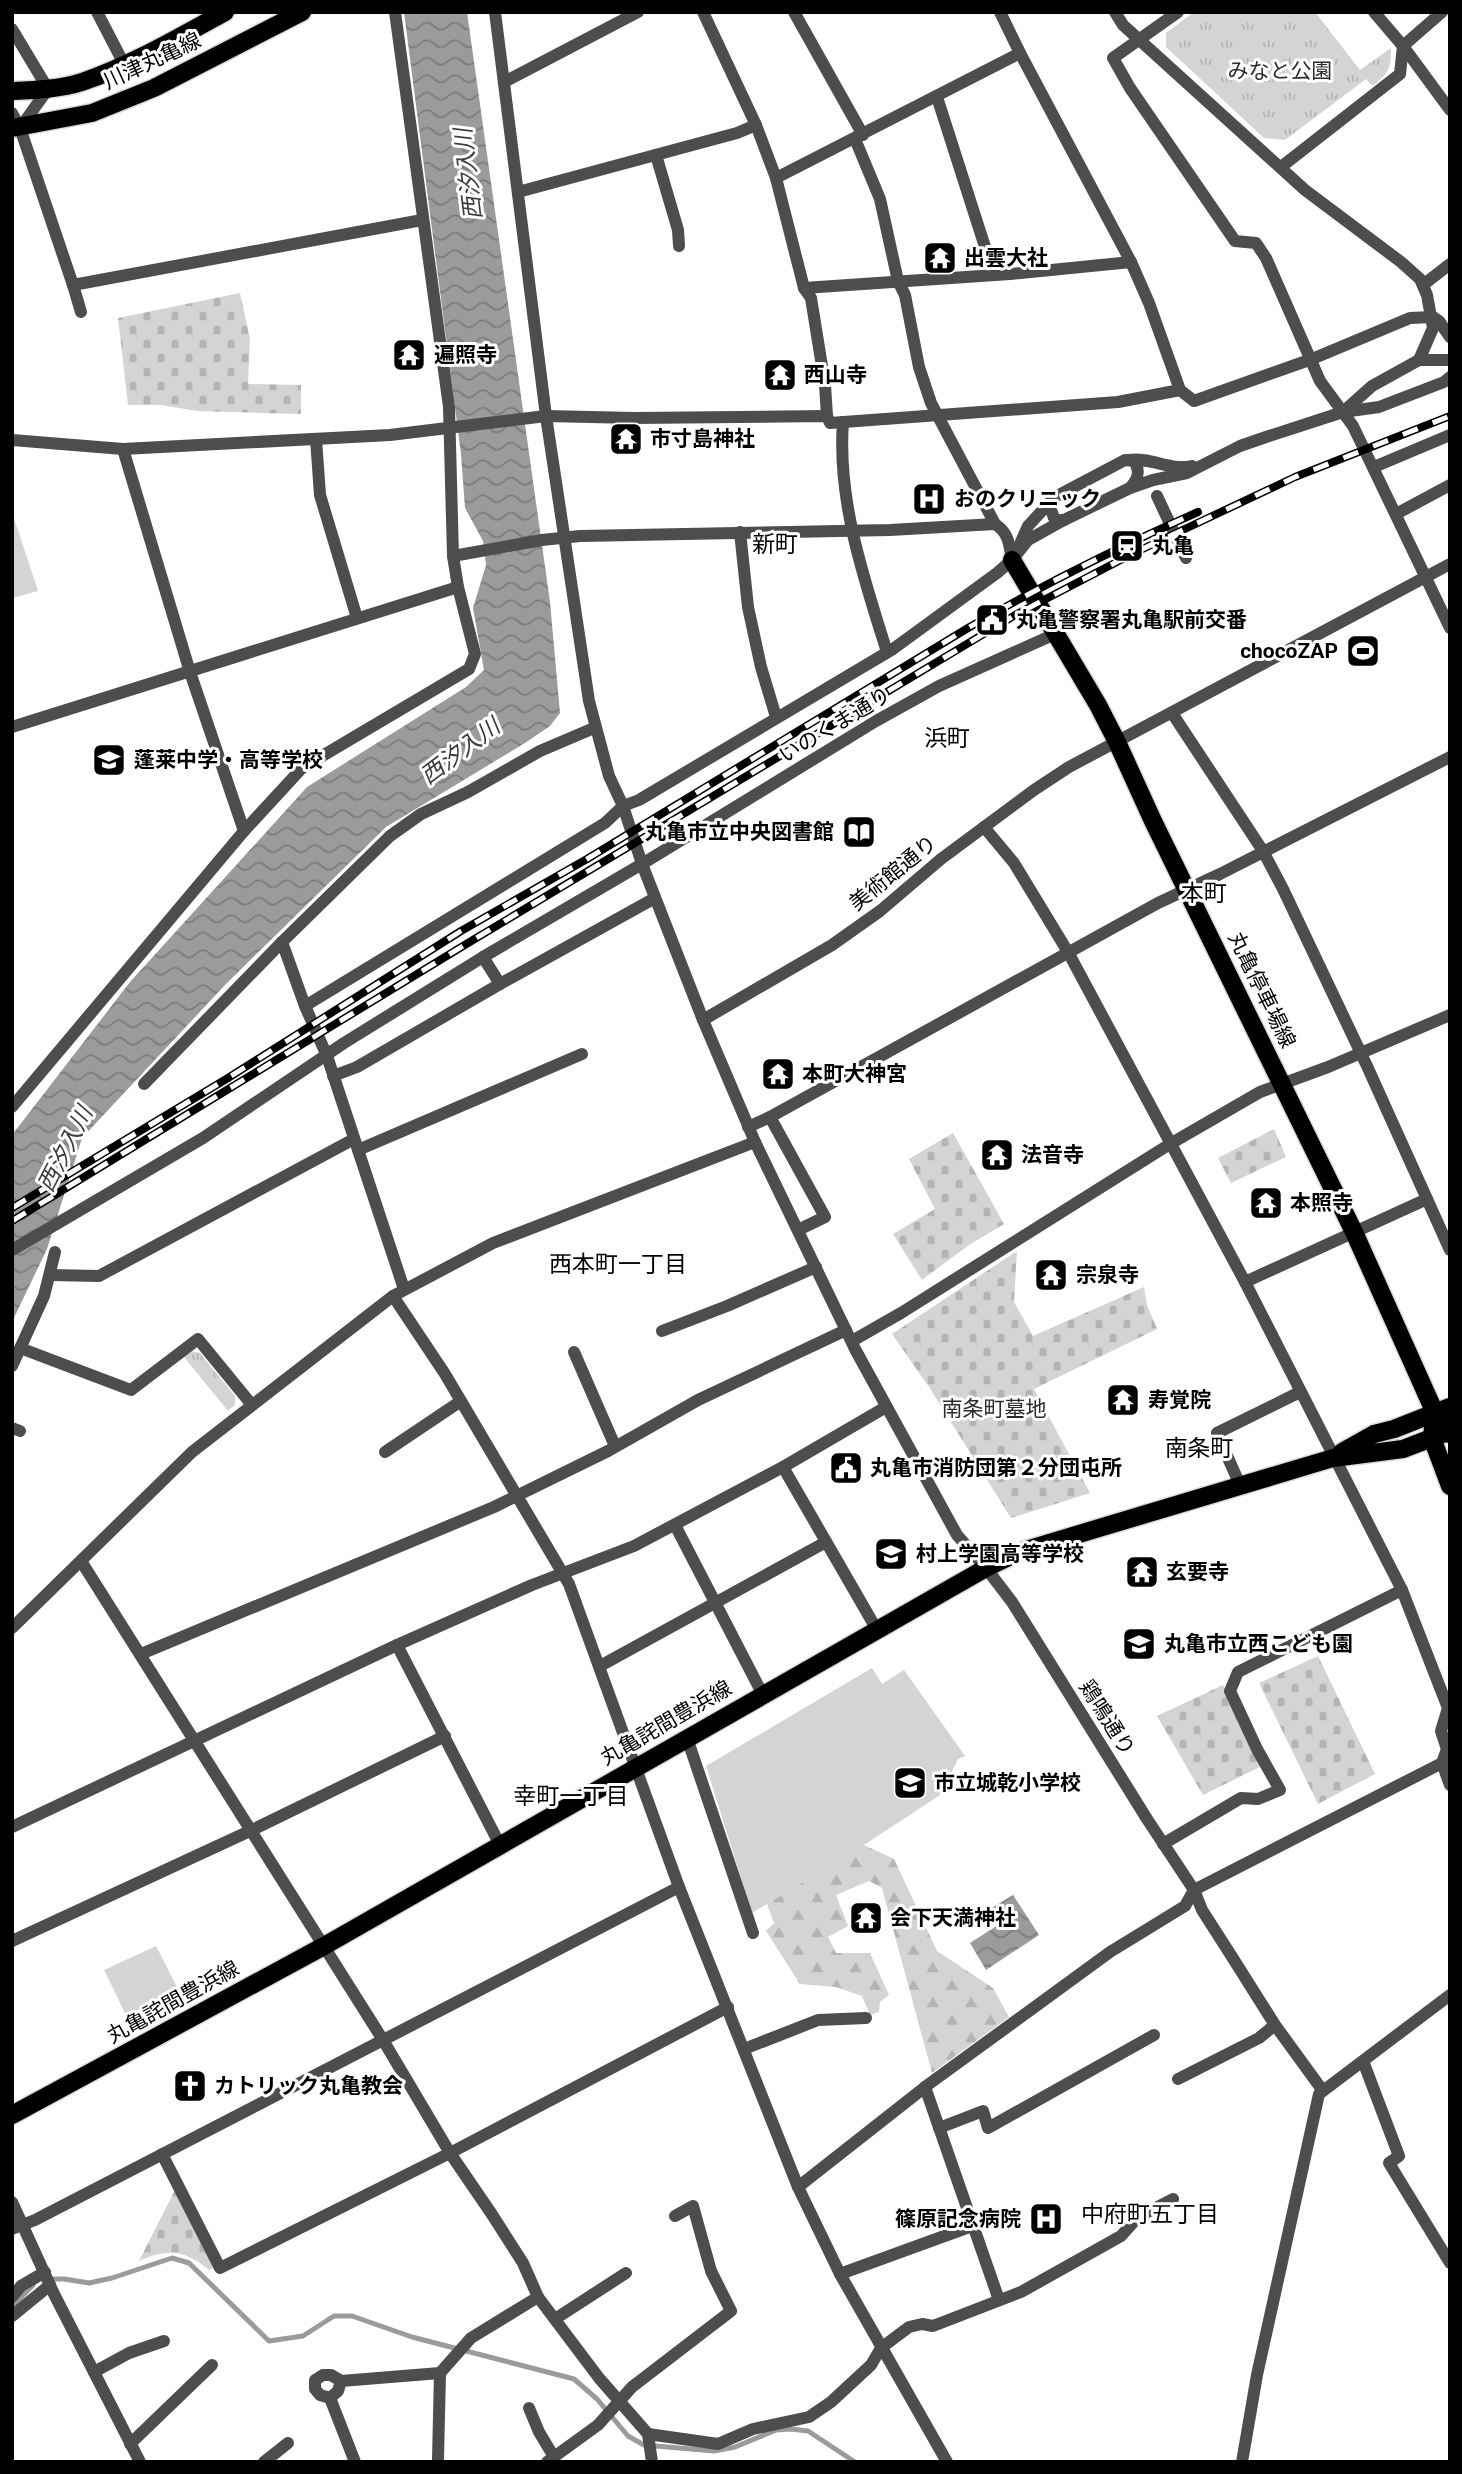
<svg xmlns="http://www.w3.org/2000/svg" width="1462" height="2474" font-family="Roboto,'Noto Sans JP',sans-serif">
  <style>
    .forest { fill: url(#forest-firs) }
    .cemetery { fill: url(#cemetery-stones) }
    .park { fill: url(#park-tufts) }
    .pitch { fill: #d4d4d4 }
    .water { fill: url(#water-waves) }
    .lines { fill: none; stroke-linecap: round; stroke-linejoin: round }
    .stream { stroke: #9b9b9b; stroke-width: 5 }
    .major-casing { stroke: #dbdbdb; stroke-width: 21 }
    .minor { stroke: #4d4d4d; stroke-width: 12 }
    .major { stroke: #000; stroke-width: 18 }
    .rail-casing { stroke: #000; stroke-width: 8 }
    .rail { stroke: #fff; stroke-width: 5; stroke-dasharray: 16; stroke-linecap: butt }
    .labels { text-anchor: middle; stroke-width: 6; stroke-linejoin: round; paint-order: stroke }
    .street-label { font-size: 21px; fill: #000; stroke: #fff }
    .park-label { font-size: 21px; fill: #2b2b2b; stroke: #fff }
    .poi-label { font-size: 21px; font-weight: bold; fill: #000; stroke: #fff; text-anchor: start }
    .water-label { font-size: 23px; font-style: italic; fill: #3c3c3c; stroke: #fff }
    .neighbourhood-label { font-size: 23px; fill: #000; stroke: #fff }
  </style>
  <defs>
    <pattern id="forest-firs" width="22" height="20" patternUnits="userSpaceOnUse" patternTransform="scale(1.75)"><rect width="22" height="20" fill="#d4d4d4"/><path d="M5 1l3.5 6h-7zM16 11l3.5 6h-7z" fill="#b4b4b4"/></pattern>
    <pattern id="cemetery-stones" width="16" height="16" patternUnits="userSpaceOnUse" patternTransform="scale(1.75)"><rect width="16" height="16" fill="#d4d4d4"/><path d="M2 7V4a2 2 0 0 1 4 0v3zM10 15v-3a2 2 0 0 1 4 0v3z" fill="#b4b4b4"/></pattern>
    <pattern id="park-tufts" width="24" height="20" patternUnits="userSpaceOnUse" patternTransform="scale(1.75)"><rect width="24" height="20" fill="#d4d4d4"/><path d="M3 7l-1-3M5 7V3M7 7l1-3M15 17l-1-3M17 17v-4M19 17l1-3" fill="none" stroke="#b4b4b4"/></pattern>
    <pattern id="water-waves" width="16" height="10" patternUnits="userSpaceOnUse" patternTransform="scale(1.75)"><rect width="16" height="10" fill="#9b9b9b"/><path d="M0 5q4-4 8 0t8 0" fill="none" stroke="#7c7c7c"/></pattern>
  </defs>
  <rect width="100%" height="100%" fill="#fff"/>
  <polygon class="forest" points="864,1845 894,1859 937,1951 993,1988 1009,2017 932,2073 882,1888 869,1881 836,1895 848,1926 828,1937 836,1953 870,1953 889,1995 880,2002 879,2012 870,2015 862,1996 836,1987 800,1984 766,1931 774,1923 767,1904"/>
  <g class="cemetery">
    <polygon points="240,293 250,339 248,384 301,385 301,414 197,411 161,405 128,405 118,318"/>
    <polygon points="1274,1129 1286,1157 1231,1183 1218,1158"/>
    <polygon points="953,1133 1004,1224 969,1245 922,1280 893,1234 935,1209 909,1159"/>
    <polygon points="1017,1251 1014,1302 1033,1336 1144,1287 1147,1305 1157,1329 1034,1389 1090,1493 1011,1518 929,1387 892,1334"/>
    <polygon points="1318,1656 1375,1774 1318,1804 1259,1683"/>
    <polygon points="1223,1685 1262,1766 1203,1795 1157,1716"/>
    <path d="M175 2190 213 2268 209 2270C185 2250 168 2248 139 2261Z"/>
  </g>
  <g class="park">
    <path d="M1194 12H1315L1360 70 1391 48C1391 70 1389 72 1373 86L1366 79 1285 140 1264 138 1166 47V33Z"/>
    <polygon points="191,1351 200,1353 235,1396 235,1405 228,1411 184,1357"/>
  </g>
  <g class="pitch">
    <polygon points="12,512 38,591 12,598"/>
    <polygon points="872,1668 882,1684 904,1670 965,1756 958,1759 940,1795 864,1845 752,1913 706,1766"/>
    <polygon points="156,1946 179,1991 128,2019 104,1970"/>
  </g>
  <g class="water">
    <polygon points="404,12 467,12 550,602 560,713 550,726 525,743 386,827 225,985 82,1138 47,1249 12,1322 12,1135 130,982 307,787 466,687 484,670 473,608 486,565 483,541 465,508 461,454"/>
    <polygon points="1013,1895 1039,1935 986,1970 970,1943 998,1925 990,1909"/>
  </g>
  <g class="lines">
    <g class="stream">
      <polyline points="48,2279 64,2279 89,2283 112,2278 172,2258 189,2263 269,2341 303,2336 334,2316 352,2316 412,2337 574,2379 597,2399 628,2436 644,2445 714,2451 735,2447 776,2430 791,2429 808,2431 855,2462"/>
      <polyline points="12,2307 33,2285"/>
    </g>
    <defs>
      <g id="major">
        <path d="M12 91C35 90 60 89 82 82 132 65 179 37 225 12"/>
        <polyline points="12,128 92,113 154,88 302,12"/>
        <polyline points="1012,560 1098,705 1117,742 1153,821 1354,1232 1435,1413 1450,1434"/>
        <polyline points="1433,1427 1432,1438 1450,1486"/>
        <polyline points="1342,1452 1374,1434 1394,1429 1450,1407"/>
        <polyline points="12,2115 324,1946 986,1568 1019,1552 1333,1458 1403,1449 1450,1431"/>
      </g>
    </defs>
    <use href="#major" class="major-casing"/>
    <g class="minor">
      <polyline points="97,12 124,64"/>
      <polyline points="495,12 546,416 589,701 609,776 623,806 642,864 703,1020 755,1142 855,1349 957,1535 986,1568 1012,1602 1147,1819 1194,1890 1202,1910 1234,1960 1275,2025 1323,2091"/>
      <polyline points="703,12 756,125 776,178 804,288 811,298 825,385 827,416"/>
      <polyline points="794,12 863,135"/>
      <polyline points="1000,12 1020,53 1131,262 1149,303 1180,390 1194,401 1312,359 1410,318 1433,317 1439,321 1450,337"/>
      <polyline points="1115,12 1123,25 1305,190 1401,262 1420,279 1427,295 1433,328 1419,360"/>
      <polyline points="1178,12 1113,58 1130,88 1235,241 1256,243 1266,258 1320,381 1353,426 1450,628"/>
      <polyline points="1374,12 1403,46 1450,110"/>
      <polyline points="12,29 48,89 20,128"/>
      <polyline points="504,82 638,12"/>
      <polyline points="937,97 994,275"/>
      <polyline points="12,113 20,128 73,285 422,220"/>
      <polyline points="855,139 880,199 898,281 905,295 919,367 931,403 995,524"/>
      <polyline points="656,155 678,230 679,246"/>
      <polyline points="1281,167 1400,74 1403,46 1442,12"/>
      <polyline points="776,178 1020,53"/>
      <polyline points="518,192 737,133 756,125"/>
      <polyline points="73,285 81,312"/>
      <polyline points="1423,285 1450,264"/>
      <polyline points="804,288 1010,274 1131,262"/>
      <polyline points="1344,411 1372,386 1419,360 1450,360"/>
      <path d="M843 422C837 500 864 579 887 652"/>
      <polyline points="316,439 320,495 357,618"/>
      <polyline points="12,440 123,449 390,435 546,416 634,418 827,416 830,423 1118,402 1180,390"/>
      <polyline points="123,449 190,672 244,831"/>
      <path d="M1125 460 1134 461C1141 471 1138 479 1130 488L1062 521 1054 518 1050 507 1053 498Z"/>
      <path d="M1129 460C1152 457 1169 471 1192 466"/>
      <polyline points="1374,467 1450,435"/>
      <polyline points="1130,488 1153,480 1187,473 1240,446 1266,437 1343,412 1379,407 1444,382 1450,377"/>
      <polyline points="1157,496 1186,558"/>
      <polyline points="1396,514 1450,485"/>
      <polyline points="740,532 748,607 761,667 776,717"/>
      <polyline points="1020,544 1028,526 1052,500"/>
      <path d="M453 556 542 540 580 536 890 530 995 524C1009 533 1009 544 1012 560"/>
      <polyline points="1172,713 1263,851 1283,889 1367,1066 1450,1250"/>
      <polyline points="12,727 458,587"/>
      <polyline points="984,827 1014,863 1068,952 1245,1282 1402,1590 1448,1708 1441,1731 1447,1749"/>
      <polyline points="282,942 305,1006 327,1056 404,1289"/>
      <polyline points="500,984 655,898"/>
      <polyline points="305,1006 605,823 623,806 639,800 893,649 997,573 1012,560 1028,540 1062,521"/>
      <polyline points="703,1020 832,945 880,911 941,859 1034,790 1069,767 1450,564"/>
      <polyline points="333,1076 357,1067 500,984 483,957"/>
      <polyline points="144,1084 282,942 390,836 421,814 468,792 540,751 594,728"/>
      <polyline points="12,1107 244,831 302,768 469,669 475,654 458,587 453,556 449,407 395,12"/>
      <polyline points="770,1117 825,1217 798,1230"/>
      <polyline points="748,1127 770,1117 1158,903 1220,874 1450,757"/>
      <polyline points="358,1150 582,1054"/>
      <polyline points="12,1250 203,1138 344,1043 483,957 642,864 876,721 939,686 1055,634"/>
      <polyline points="50,1275 99,1276 354,1139"/>
      <polyline points="1245,1282 1427,1199"/>
      <polyline points="393,1296 445,1374 569,1584 679,1887 798,2187 840,2274 947,2462"/>
      <polyline points="662,1331 727,1306 816,1267"/>
      <polyline points="852,1341 901,1313 1170,1144 1260,1092 1328,1067 1450,1015"/>
      <polyline points="20,1348 131,1390 198,1339 252,1405"/>
      <polyline points="574,1352 615,1446"/>
      <polyline points="12,1366 44,1296 55,1252"/>
      <polyline points="12,1428 20,1431"/>
      <polyline points="385,1452 461,1401"/>
      <polyline points="783,1467 877,1630"/>
      <polyline points="1240,1485 1217,1433 1300,1392"/>
      <polyline points="675,1525 763,1695"/>
      <polyline points="81,1561 383,2040 450,2153 491,2213 523,2263 538,2297 599,2378 648,2434 652,2462"/>
      <polyline points="12,1628 192,1452 393,1296 493,1243 755,1142"/>
      <polyline points="397,1645 500,1845"/>
      <polyline points="141,1654 494,1507 608,1451 698,1400 846,1330"/>
      <polyline points="600,1666 826,1542"/>
      <polyline points="687,1738 753,1933"/>
      <polyline points="1442,1763 1450,1785"/>
      <polyline points="12,1827 397,1645 532,1585 634,1546 783,1467 886,1407"/>
      <polyline points="1163,1844 1241,1798 1258,1799 1280,1790 1257,1749 1230,1691 1238,1672 1402,1590"/>
      <polyline points="12,1941 252,1830 445,1736"/>
      <polyline points="744,2049 818,2020 866,2018"/>
      <polyline points="1363,2061 1399,2156 1389,2163 1450,2263"/>
      <polyline points="1178,2079 1259,2038 1275,2025"/>
      <polyline points="925,2087 999,2300"/>
      <polyline points="939,2128 983,2111 988,2128 1154,2035"/>
      <polyline points="162,2154 220,2268 450,2153 728,2007"/>
      <polyline points="798,2187 929,2084 1110,1952 1185,1906 1194,1890 1442,1763 1447,1749 1450,1748"/>
      <polyline points="12,2202 54,2294 140,2462"/>
      <polyline points="12,2229 35,2220 679,1887"/>
      <polyline points="840,2274 972,2226"/>
      <polyline points="12,2297 21,2286 45,2272"/>
      <polyline points="12,2316 50,2285"/>
      <polyline points="555,2319 626,2273"/>
      <polyline points="94,2372 129,2353 164,2341"/>
      <polyline points="341,2381 338,2391 330,2398 320,2395 315,2389 315,2380 323,2375 331,2375 341,2381 440,2373"/>
      <polyline points="330,2398 355,2462"/>
      <polyline points="529,2408 539,2432 554,2457"/>
      <polyline points="648,2434 718,2444 753,2429 809,2417 831,2402 871,2365 881,2348 909,2327 922,2324 933,2326 1021,2292 1121,2236 1138,2217 1173,2199"/>
      <polyline points="130,2444 212,2365"/>
      <polyline points="438,2459 440,2373 471,2338 538,2297"/>
      <polyline points="264,2462 288,2443"/>
      <polyline points="547,2462 598,2425 632,2387 731,2311 711,2271 693,2206 675,2216"/>
      <polyline points="1242,2462 1257,2375 1319,2094 1450,1995"/>
    </g>
    <use href="#major" class="major"/>
    <defs>
      <g id="rail">
        <path d="M12 1208 228 1078 461 931 587 859 968 628C1042 585 1119 547 1198 512"/>
        <polyline points="12,1221 468,943 1017,614 1134,553 1295,477 1450,416"/>
      </g>
    </defs>
    <use href="#rail" class="rail-casing"/>
    <use href="#rail" class="rail"/>
  </g>
  <defs>
    <symbol id="temple-square" viewBox="-11 -11 22 22"><rect x="-9" y="-9" width="18" height="18" rx="4" fill="#000" stroke="#fff"/><path d="M0-6L5-2H3V0L6.5 2.5H4V6H1.5V3h-3V6H-4V2.5H-6.5L-3 0V-2H-5Z" fill="#fff"/></symbol>
    <symbol id="hospital-square" viewBox="-11 -11 22 22"><rect x="-9" y="-9" width="18" height="18" rx="4" fill="#000" stroke="#fff"/><path d="M-5-5h3v3.5h4V-5h3V5h-3V1.5h-4V5h-3Z" fill="#fff"/></symbol>
    <symbol id="station-square" viewBox="-11 -11 22 22"><rect x="-9" y="-9" width="18" height="18" rx="4" fill="#000" stroke="#fff"/><path d="M-3-6H3Q5-6 5-4V2Q5 4 3 4L4.5 6H3L1.5 4h-3L-3 6H-4.5L-3 4Q-5 4-5 2V-4Q-5-6-3-6ZM-3.5-4v3h7v-3ZM-3.5 1v1.5H-2V1ZM2 1v1.5H3.5V1Z" fill="#fff"/></symbol>
    <symbol id="civic-square" viewBox="-11 -11 22 22"><rect x="-9" y="-9" width="18" height="18" rx="4" fill="#000" stroke="#fff"/><path d="M-.6-6.5H3V-4.5H.6V-3L4-1V1h2V6H-6V1h2V-1L-.6-3ZM-1.2 2.5V6h2.4V2.5Z" fill="#fff"/></symbol>
    <symbol id="stadium-square" viewBox="-11 -11 22 22"><rect x="-9" y="-9" width="18" height="18" rx="4" fill="#000" stroke="#fff"/><path d="M0-5a6.5 5 0 1 0 0 10a6.5 5 0 1 0 0-10ZM-3.5-1.8h7v3.6h-7Z" fill="#fff"/></symbol>
    <symbol id="school-square" viewBox="-11 -11 22 22"><rect x="-9" y="-9" width="18" height="18" rx="4" fill="#000" stroke="#fff"/><path d="M0-5L7-2L0 1L-7-2ZM-4 1L0 2.5L4 1V4Q0 6-4 4Z" fill="#fff"/></symbol>
    <symbol id="library-square" viewBox="-11 -11 22 22"><rect x="-9" y="-9" width="18" height="18" rx="4" fill="#000" stroke="#fff"/><path d="M-6-4Q-3-5.5-.7-3.5V5Q-3 3-6 4ZM6-4Q3-5.5 .7-3.5V5Q3 3 6 4Z" fill="#fff"/></symbol>
    <symbol id="church-square" viewBox="-11 -11 22 22"><rect x="-9" y="-9" width="18" height="18" rx="4" fill="#000" stroke="#fff"/><path d="M-1.2-6h2.4v3.5h3.3v2.4h-3.3V6h-2.4V-.1h-3.3v-2.4h3.3Z" fill="#fff"/></symbol>
  </defs>
  <g fill-rule="evenodd">
    <use href="#temple-square" x="921" y="239" width="38" height="38"/>
    <use href="#temple-square" x="390" y="336" width="38" height="38"/>
    <use href="#temple-square" x="761" y="356" width="38" height="38"/>
    <use href="#temple-square" x="607" y="420" width="38" height="38"/>
    <use href="#hospital-square" x="910" y="480" width="38" height="38"/>
    <use href="#station-square" x="1108" y="527" width="38" height="38"/>
    <use href="#civic-square" x="973" y="601" width="38" height="38"/>
    <use href="#stadium-square" x="1344" y="632" width="38" height="38"/>
    <use href="#school-square" x="90" y="741" width="38" height="38"/>
    <use href="#library-square" x="840" y="813" width="38" height="38"/>
    <use href="#temple-square" x="759" y="1055" width="38" height="38"/>
    <use href="#temple-square" x="978" y="1136" width="38" height="38"/>
    <use href="#temple-square" x="1247" y="1184" width="38" height="38"/>
    <use href="#temple-square" x="1032" y="1256" width="38" height="38"/>
    <use href="#temple-square" x="1104" y="1381" width="38" height="38"/>
    <use href="#civic-square" x="827" y="1449" width="38" height="38"/>
    <use href="#school-square" x="872" y="1535" width="38" height="38"/>
    <use href="#temple-square" x="1123" y="1553" width="38" height="38"/>
    <use href="#school-square" x="1120" y="1625" width="38" height="38"/>
    <use href="#school-square" x="891" y="1764" width="38" height="38"/>
    <use href="#temple-square" x="847" y="1899" width="38" height="38"/>
    <use href="#church-square" x="171" y="2067" width="38" height="38"/>
    <use href="#hospital-square" x="1027" y="2200" width="38" height="38"/>
  </g>
  <g class="labels">
    <g class="street-label">
      <text transform="translate(152 61) rotate(-25)" y="7">川津丸亀線</text>
      <text transform="translate(835 725) rotate(-31)" y="7">いのくま通り</text>
      <text transform="translate(893 873) rotate(-39)" y="7">美術館通り</text>
      <text transform="translate(1262 990) rotate(64)" y="7">丸亀停車場線</text>
      <text transform="translate(1107 1718) rotate(58)" y="7">鶏鳴通り</text>
      <text transform="translate(666 1723) rotate(-30)" y="7">丸亀詫間豊浜線</text>
      <text transform="translate(173 2002) rotate(-29)" y="7">丸亀詫間豊浜線</text>
    </g>
    <g class="park-label">
      <text x="1280" y="78">みなと公園</text>
      <text x="994" y="1416">南条町墓地</text>
    </g>
    <g class="poi-label">
      <text x="964" y="265">出雲大社</text>
      <text x="434" y="362">遍照寺</text>
      <text x="804" y="382">西山寺</text>
      <text x="650" y="446">市寸島神社</text>
      <text x="954" y="506">おのクリニック</text>
      <text x="1152" y="553">丸亀</text>
      <text x="1016" y="627">丸亀警察署丸亀駅前交番</text>
      <text x="1338" y="658" text-anchor="end">chocoZAP</text>
      <text x="134" y="767">蓬莱中学・高等学校</text>
      <text x="834" y="839" text-anchor="end">丸亀市立中央図書館</text>
      <text x="802" y="1081">本町大神宮</text>
      <text x="1021" y="1162">法音寺</text>
      <text x="1290" y="1210">本照寺</text>
      <text x="1076" y="1282">宗泉寺</text>
      <text x="1148" y="1407">寿覚院</text>
      <text x="870" y="1475">丸亀市消防団第２分団屯所</text>
      <text x="916" y="1561">村上学園高等学校</text>
      <text x="1166" y="1579">玄要寺</text>
      <text x="1164" y="1651">丸亀市立西こども園</text>
      <text x="934" y="1790">市立城乾小学校</text>
      <text x="890" y="1925">会下天満神社</text>
      <text x="214" y="2093">カトリック丸亀教会</text>
      <text x="1021" y="2226" text-anchor="end">篠原記念病院</text>
    </g>
    <g class="water-label">
      <text transform="translate(468 174) rotate(-97)" y="8">西汐入川</text>
      <text transform="translate(460 751) rotate(-37)" y="8">西汐入川</text>
      <text transform="translate(65 1149) rotate(-63)" y="8">西汐入川</text>
    </g>
    <g class="neighbourhood-label">
      <text x="775" y="552">新町</text>
      <text x="947" y="746">浜町</text>
      <text x="1204" y="901">本町</text>
      <text x="618" y="1272">西本町一丁目</text>
      <text x="1199" y="1456">南条町</text>
      <text x="571" y="1804">幸町一丁目</text>
      <text x="1150" y="2222">中府町五丁目</text>
    </g>
  </g>
  <rect width="1462" height="2474" fill="none" stroke="#000000" stroke-width="28"/>
</svg>
